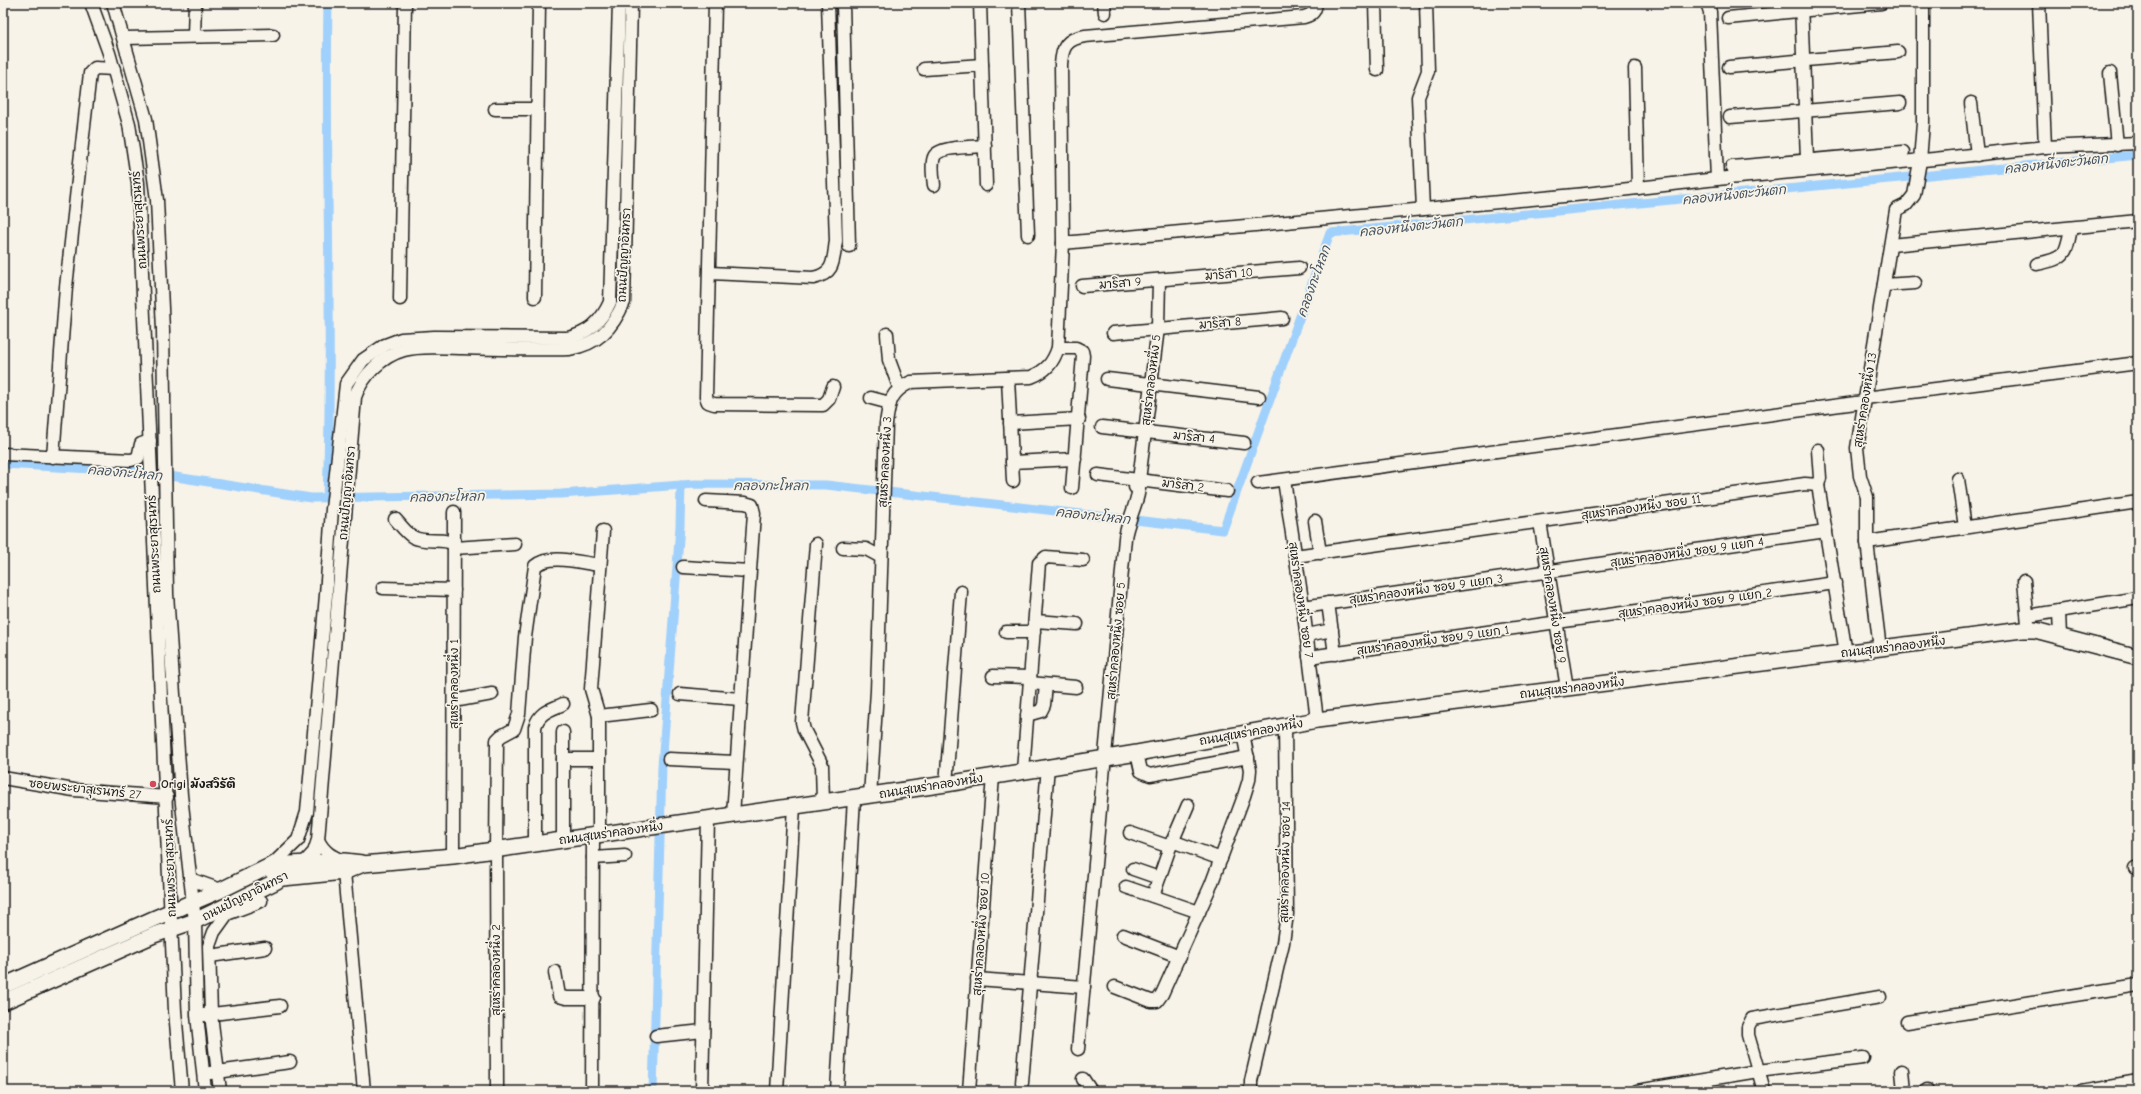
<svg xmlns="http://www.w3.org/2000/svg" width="2141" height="1094" font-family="'Comic Neue','Playpen Sans Thai',sans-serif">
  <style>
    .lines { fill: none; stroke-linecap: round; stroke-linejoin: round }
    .canal { stroke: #a0d0fc; stroke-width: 9 }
    .minor-casing { stroke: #1c1c1c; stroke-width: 15 }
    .major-casing { stroke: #1c1c1c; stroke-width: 18 }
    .minor { stroke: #f7f3e8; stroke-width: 12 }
    .major { stroke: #f7f3e8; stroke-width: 15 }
    .poi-dot { fill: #d1495b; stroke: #f7f3e8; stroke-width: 1.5 }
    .labels { text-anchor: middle; stroke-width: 3.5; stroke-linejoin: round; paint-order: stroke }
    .street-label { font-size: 12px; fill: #1c1c1c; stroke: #f7f3e8 }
    .poi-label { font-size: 12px; font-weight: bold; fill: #1c1c1c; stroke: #f7f3e8; text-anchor: start }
    .water-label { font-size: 13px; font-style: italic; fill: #44525f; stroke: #f7f3e8 }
  </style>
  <rect width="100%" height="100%" fill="#f7f3e8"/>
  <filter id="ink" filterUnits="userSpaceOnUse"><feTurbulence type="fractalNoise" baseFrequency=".025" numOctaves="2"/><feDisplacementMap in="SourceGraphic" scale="8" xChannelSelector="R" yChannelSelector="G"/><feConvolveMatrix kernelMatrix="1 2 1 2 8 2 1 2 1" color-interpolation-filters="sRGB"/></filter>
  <g filter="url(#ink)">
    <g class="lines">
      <g class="canal">
        <polyline points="3,464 144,472 311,498 561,494 695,484 826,485 1223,530 1330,233 2138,155"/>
        <path d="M327 498C333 333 325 168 328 3"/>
        <polyline points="653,1091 662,766 680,526 681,485"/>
      </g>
      <defs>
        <g id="minor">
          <polyline points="91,3 109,53 129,124 138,183 175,1011 182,1091"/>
          <polyline points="113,3 146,119 157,200 163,330 167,594 181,795 195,921 197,1015 205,1091"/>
          <polyline points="715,3 706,397 708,402 714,404 823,405 829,399 833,387"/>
          <polyline points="843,3 849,246"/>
          <polyline points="980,3 986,185"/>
          <polyline points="1019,3 1028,235"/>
          <polyline points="1104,3 1105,13"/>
          <polyline points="1375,3 1377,70"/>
          <polyline points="1707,3 1710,12 1717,179"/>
          <polyline points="1801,3 1807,159"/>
          <polyline points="2039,3 2045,147"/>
          <polyline points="1728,18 1881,3"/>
          <polyline points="194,36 195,3"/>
          <polyline points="125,38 273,35"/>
          <polyline points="1729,67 1898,52"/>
          <polyline points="1635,68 1638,188"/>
          <polyline points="924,69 982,65"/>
          <polyline points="2110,73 2117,145"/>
          <polyline points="1971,103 1977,155"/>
          <polyline points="495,109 537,109"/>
          <polyline points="1730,117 1900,103"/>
          <polyline points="1732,167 1903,152"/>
          <path d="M934 185C933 177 931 164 934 157 938 146 974 147 985 146"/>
          <polyline points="1423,209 1418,97 1428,71 1426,3"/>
          <polyline points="1063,243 1585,194 1717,179 1934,159 2045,147 2138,143"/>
          <polyline points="1891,245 2138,221"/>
          <path d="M2037 264C2065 258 2066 256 2071 228"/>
          <path d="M710 273 813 278C835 274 833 260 836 241L828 3"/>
          <polyline points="1884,285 1915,283"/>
          <polyline points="1082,286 1299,268"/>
          <polyline points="535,297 539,3"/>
          <polyline points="400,299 405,3"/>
          <polyline points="1113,333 1282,318"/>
          <polyline points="887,334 889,360 899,387"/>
          <polyline points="1058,348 1076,348 1082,351 1083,356 1072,488"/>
          <polyline points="1008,378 1013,481"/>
          <polyline points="1107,379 1259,397"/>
          <polyline points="871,398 890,403"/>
          <polyline points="1865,398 2138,363"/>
          <polyline points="1010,423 1079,419"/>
          <polyline points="1102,427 1244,443"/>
          <polyline points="3,454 131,460 138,458 141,444 150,441"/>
          <polyline points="53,457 66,287 90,73 95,68 114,69"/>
          <polyline points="1012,462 1075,459"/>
          <polyline points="1098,475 1227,491"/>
          <polyline points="1958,479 1965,527"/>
          <polyline points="1284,480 1303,607 1317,720"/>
          <polyline points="1258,483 1863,402"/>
          <polyline points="1818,485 1846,653"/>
          <polyline points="1818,485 1820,478 1818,450"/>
          <polyline points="1135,487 1139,480 1158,328 1159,280"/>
          <polyline points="706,501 745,503 752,505 754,513 733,815"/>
          <path d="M395 519C400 524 406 533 413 537 426 544 442 537 454 544"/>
          <polyline points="1315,521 1320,553"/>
          <polyline points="1540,522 1567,688"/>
          <polyline points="1867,542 2138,502"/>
          <polyline points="816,544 802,722 804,730 822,765 823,802"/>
          <polyline points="454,548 515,544"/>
          <polyline points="843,548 866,549 881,557"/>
          <polyline points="1295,556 1805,484 1818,485"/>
          <polyline points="683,567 749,571"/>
          <polyline points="2024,581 2028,624"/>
          <polyline points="383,588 454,590"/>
          <polyline points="1328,603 1335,654"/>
          <polyline points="1303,607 1826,531"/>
          <polyline points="2059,611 2060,637"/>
          <polyline points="2028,616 2138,598"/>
          <polyline points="1035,621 1077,624"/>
          <polyline points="1006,632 1034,632"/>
          <polyline points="1307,635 1332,630"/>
          <polyline points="1880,649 1867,542 1867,497 1860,476 1857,448 1896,210 1906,205 1914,195 1920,161 1923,123 1923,3"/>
          <polyline points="1309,657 1835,583"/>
          <polyline points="993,676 1030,677"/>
          <polyline points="1030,683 1076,687"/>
          <polyline points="680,694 740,699"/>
          <polyline points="454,701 492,694"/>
          <polyline points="1027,715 1041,711 1044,705 1046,685"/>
          <polyline points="599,716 651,710"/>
          <polyline points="563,732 563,840"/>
          <polyline points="1137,753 1141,771 1150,775 1248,757"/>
          <polyline points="563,759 598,759"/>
          <polyline points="669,759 735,762"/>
          <polyline points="1023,771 1039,563 1046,557 1083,560"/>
          <polyline points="3,778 74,790 167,797"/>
          <polyline points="946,784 961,592"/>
          <path d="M870 796 877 691 886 424C889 402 890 392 911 382L1031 377C1046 371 1053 363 1058 348L1063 243 1061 65C1062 47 1066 39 1085 36L1304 17C1312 15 1315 12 1316 3"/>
          <polyline points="1130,833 1170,847"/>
          <polyline points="599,835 599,716 591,689 603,531"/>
          <path d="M318 840C324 852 331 856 343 861"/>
          <polyline points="1172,841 1221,859"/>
          <path d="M535 844V727C539 712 550 710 563 704"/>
          <polyline points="453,856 454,512"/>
          <polyline points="593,858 625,856"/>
          <path d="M272 865 298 840 307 812 326 595 332 509 346 384 363 360 385 345 401 339 434 337 567 338C588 334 601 322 610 302L619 3"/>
          <path d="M301 866 314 852 318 840 355 397C362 376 382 356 404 350 422 345 444 348 462 348 498 349 534 350 569 349 598 344 612 329 624 302L631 3"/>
          <polyline points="2135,868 2138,867"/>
          <polyline points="1133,869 1159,878"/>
          <polyline points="344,872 364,1091"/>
          <polyline points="190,879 221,890"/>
          <polyline points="1126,887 1199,912"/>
          <polyline points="1153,896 1170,847 1188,805"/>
          <polyline points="1123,935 1180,957"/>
          <polyline points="210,956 265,948"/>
          <polyline points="555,972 559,996 566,998 594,998"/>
          <polyline points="977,979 1084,987"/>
          <polyline points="1115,987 1151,1001 1157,1001 1162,994 1211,885 1244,796 1249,780 1250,770 1243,733"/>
          <polyline points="204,1015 280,1006"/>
          <polyline points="1907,1022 2138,985"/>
          <polyline points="656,1036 703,1031"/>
          <path d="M1078 1049 1125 538C1127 521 1142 494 1139 480"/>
          <polyline points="1902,1071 1904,1091"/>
          <polyline points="210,1073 290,1062"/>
          <polyline points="1083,1079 1091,1091"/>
          <polyline points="1022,1083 1048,766"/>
          <polyline points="220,1091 211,1014 209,946 214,932 227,914 261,901"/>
          <path d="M497 1091 496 850 497 740 501 736 514 729 519 714 525 637 535 566C550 553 581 563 600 565"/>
          <polyline points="592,1091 593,836"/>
          <polyline points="702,1091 708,819"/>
          <polyline points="777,1091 794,806"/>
          <polyline points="837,1091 854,798"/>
          <polyline points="969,1091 993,776"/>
          <polyline points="1251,1091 1251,1081 1283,943 1287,914 1285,725"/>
          <polyline points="1637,1091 1758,1071 1863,1058"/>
          <polyline points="1764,1091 1748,1035 1748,1027 1752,1019 1880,997"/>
          <polyline points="1927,1091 1927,1090"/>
          <polyline points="2082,1091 2138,1081"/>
        </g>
        <g id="major">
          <polyline points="272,865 272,871 277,877 283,878 344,872 363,864 453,856 946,784 1137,753 1317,720 2022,630 2035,630 2138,657"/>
          <polyline points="3,986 153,919 221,890 272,865 344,861 362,863"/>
          <polyline points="3,1002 154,935 195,921 277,881"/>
        </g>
      </defs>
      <use href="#minor" class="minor-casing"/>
      <use href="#major" class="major-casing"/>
      <use href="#minor" class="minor"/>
      <use href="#major" class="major"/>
    </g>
  </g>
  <circle class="poi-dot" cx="153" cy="784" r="4"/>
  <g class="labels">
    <g class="street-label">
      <text transform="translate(139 220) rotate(-94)" y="4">ถนนพระยาสุเรนทร์</text>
      <text transform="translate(624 255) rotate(-87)" y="4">ถนนปัญญาอินทรา</text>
      <text transform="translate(1229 274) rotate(-5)" y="4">มาริสา 10</text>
      <text transform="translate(1120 283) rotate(-5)" y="4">มาริสา 9</text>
      <text transform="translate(1220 323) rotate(-5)" y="4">มาริสา 8</text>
      <text transform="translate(1151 380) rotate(-83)" y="4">สุเหร่าคลองหนึ่ง 5</text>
      <text transform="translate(1865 400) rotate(-81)" y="4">สุเหร่าคลองหนึ่ง 13</text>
      <text transform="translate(1194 437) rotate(6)" y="4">มาริสา 4</text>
      <text transform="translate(885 462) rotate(-87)" y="4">สุเหร่าคลองหนึ่ง 3</text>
      <text transform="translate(1183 485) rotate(7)" y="4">มาริสา 2</text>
      <text transform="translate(347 493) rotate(-85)" y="4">ถนนปัญญาอินทรา</text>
      <text transform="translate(1641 507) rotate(-8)" y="4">สุเหร่าคลองหนึ่ง ซอย 11</text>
      <text transform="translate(154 544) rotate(-93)" y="4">ถนนพระยาสุเรนทร์</text>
      <text transform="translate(1687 552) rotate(-8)" y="4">สุเหร่าคลองหนึ่ง ซอย 9 แยก 4</text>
      <text transform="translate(1426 589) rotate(-8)" y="4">สุเหร่าคลองหนึ่ง ซอย 9 แยก 3</text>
      <text transform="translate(1301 600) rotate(82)" y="4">สุเหร่าคลองหนึ่ง ซอย 7</text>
      <text transform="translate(1695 603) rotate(-8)" y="4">สุเหร่าคลองหนึ่ง ซอย 9 แยก 2</text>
      <text transform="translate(1553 605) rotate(81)" y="4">สุเหร่าคลองหนึ่ง ซอย 9</text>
      <text transform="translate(1433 640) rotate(-8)" y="4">สุเหร่าคลองหนึ่ง ซอย 9 แยก 1</text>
      <text transform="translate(1116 641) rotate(-85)" y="4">สุเหร่าคลองหนึ่ง ซอย 5</text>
      <text transform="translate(1893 647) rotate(-7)" y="4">ถนนสุเหร่าคลองหนึ่ง</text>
      <text transform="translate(454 684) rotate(-90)" y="4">สุเหร่าคลองหนึ่ง 1</text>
      <text transform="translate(1572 688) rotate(-7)" y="4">ถนนสุเหร่าคลองหนึ่ง</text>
      <text transform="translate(1251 732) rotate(-10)" y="4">ถนนสุเหร่าคลองหนึ่ง</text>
      <text transform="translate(931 786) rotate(-9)" y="4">ถนนสุเหร่าคลองหนึ่ง</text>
      <text transform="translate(85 789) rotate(6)" y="4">ซอยพระยาสุเรนทร์ 27</text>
      <text transform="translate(611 833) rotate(-8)" y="4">ถนนสุเหร่าคลองหนึ่ง</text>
      <text transform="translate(1285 862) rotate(-89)" y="4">สุเหร่าคลองหนึ่ง ซอย 14</text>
      <text transform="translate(170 868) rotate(-92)" y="4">ถนนพระยาสุเรนทร์</text>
      <text transform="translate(245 896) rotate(-27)" y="4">ถนนปัญญาอินทรา</text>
      <text transform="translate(981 934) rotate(-86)" y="4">สุเหร่าคลองหนึ่ง ซอย 10</text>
      <text transform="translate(496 970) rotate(-90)" y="4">สุเหร่าคลองหนึ่ง 2</text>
    </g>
    <g class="poi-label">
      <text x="161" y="788">Origi มังสวิรัติ</text>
    </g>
    <g class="water-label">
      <text transform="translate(2056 163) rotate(-6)" y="5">คลองหนึ่งตะวันตก</text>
      <text transform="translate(1734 194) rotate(-6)" y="5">คลองหนึ่งตะวันตก</text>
      <text transform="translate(1411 226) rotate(-6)" y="5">คลองหนึ่งตะวันตก</text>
      <text transform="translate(1313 281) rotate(-70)" y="5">คลองกะโหลก</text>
      <text transform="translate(125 472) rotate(5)" y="5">คลองกะโหลก</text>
      <text x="771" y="490">คลองกะโหลก</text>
      <text transform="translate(447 496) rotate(-1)" y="5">คลองกะโหลก</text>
      <text transform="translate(1093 515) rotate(6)" y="5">คลองกะโหลก</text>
    </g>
  </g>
  <rect width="2141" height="1094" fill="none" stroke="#f7f3e8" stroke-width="16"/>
  <rect x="8" y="8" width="2125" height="1078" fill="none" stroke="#1c1c1c" stroke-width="1.5" filter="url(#ink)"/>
</svg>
